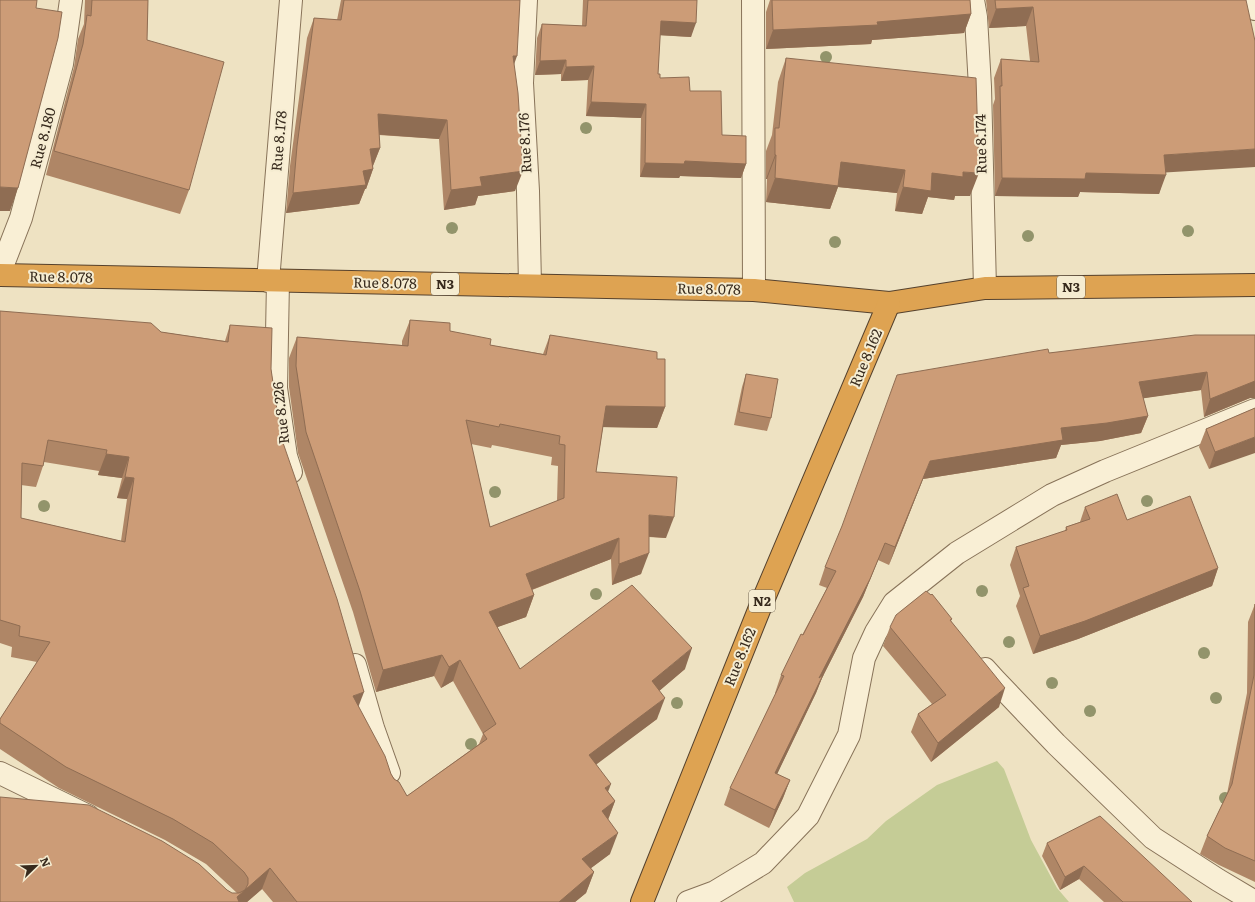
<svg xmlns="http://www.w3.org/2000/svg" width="1255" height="902" font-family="Literata,serif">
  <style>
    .green { fill: #c5cc96 }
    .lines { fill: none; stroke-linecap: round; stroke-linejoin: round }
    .street-casing { stroke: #887359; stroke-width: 24 }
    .highway-casing { stroke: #55412d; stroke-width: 24 }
    .street { stroke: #f9efd5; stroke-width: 22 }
    .highway { stroke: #dea352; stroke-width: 22 }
    .tree { fill: #92946b }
    .wall { fill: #af8666; fill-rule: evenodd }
    .shaded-wall { fill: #8f6d53 }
    .building { fill: #cc9c77; stroke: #8f6d53; fill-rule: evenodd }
    .labels { text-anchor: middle; stroke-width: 4; stroke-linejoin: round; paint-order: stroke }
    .shield { fill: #f5ecd1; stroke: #706453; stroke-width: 1 }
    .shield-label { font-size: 13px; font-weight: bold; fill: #372a1d }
    .street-label { font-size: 14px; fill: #372a1d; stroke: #f5ecd1 }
  </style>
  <rect width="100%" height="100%" fill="#eee2c2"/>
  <polygon class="green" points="997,761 1004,769 1031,840 1057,888 1069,902 794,902 787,887 805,873 867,839 886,821 937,785"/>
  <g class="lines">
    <defs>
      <g id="street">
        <polyline points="526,0 522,83 528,191 530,285"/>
        <polyline points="753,0 754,290"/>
        <polyline points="973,0 976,17 980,87 985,288"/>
        <polyline points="1251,0 1255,9"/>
        <polyline points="0,272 21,218 62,64 71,0"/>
        <polyline points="268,281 291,0"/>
        <polyline points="278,281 276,388 286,456 291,472"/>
        <polyline points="355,665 373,728 389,773"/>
        <polyline points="985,669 994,679 1056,744 1153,838 1218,880 1255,902"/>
        <polyline points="0,773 88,816"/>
        <polyline points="688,902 715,892 763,863 808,816 849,735 864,658 876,632 894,603 957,553 1052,495 1105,471 1255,410"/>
      </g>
      <g id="highway">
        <polyline points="0,275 754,290 889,303 985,288 1255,285"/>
        <polyline points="642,902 761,605 889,303"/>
      </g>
    </defs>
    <use href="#street" class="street-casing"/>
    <use href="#highway" class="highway-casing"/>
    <use href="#street" class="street"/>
    <use href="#highway" class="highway"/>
  </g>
  <g class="tree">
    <circle cx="826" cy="57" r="6"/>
    <circle cx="586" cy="128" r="6"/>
    <circle cx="452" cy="228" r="6"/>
    <circle cx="1188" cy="231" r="6"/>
    <circle cx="1028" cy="236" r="6"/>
    <circle cx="835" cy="242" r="6"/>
    <circle cx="495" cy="492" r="6"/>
    <circle cx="1147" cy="501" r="6"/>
    <circle cx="44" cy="506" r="6"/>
    <circle cx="982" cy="591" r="6"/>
    <circle cx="596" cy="594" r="6"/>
    <circle cx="1009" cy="642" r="6"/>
    <circle cx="1204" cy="653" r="6"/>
    <circle cx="1052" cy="683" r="6"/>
    <circle cx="1216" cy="698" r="6"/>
    <circle cx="677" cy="703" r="6"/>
    <circle cx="1090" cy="711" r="6"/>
    <circle cx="471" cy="744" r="6"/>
    <circle cx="1225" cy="798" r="6"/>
  </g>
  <g class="wall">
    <polygon points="85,0 148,0 147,40 189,190 180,214 46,175 74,67 78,39 84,24"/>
    <polygon points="341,0 520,0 514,63 515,191 478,196 475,205 444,210 439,139 379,135 380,148 373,166 373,169 366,189 365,189 359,204 286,213 290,166 307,38 314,18 337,20"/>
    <polygon points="583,0 697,0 691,37 660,35 658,74 660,78 690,91 722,135 746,164 741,178 680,176 679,178 640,177 641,118 586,116 588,80 561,81 561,74 535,75 537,38 542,24 582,26"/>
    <polygon points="770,0 970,0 971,14 964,33 872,40 871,44 766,49 766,12"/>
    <polygon points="986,0 1246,0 1165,173 1159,194 1080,192 1078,197 995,196 993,105 995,99 994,78 1001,59 1030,61 1026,26 989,28"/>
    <polygon points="786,58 970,196 955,196 954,200 928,197 922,214 895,211 897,193 838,187 830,209 766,202 767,179 766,179 766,151 772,135 778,82"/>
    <path d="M0 311 161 332 225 341 230 325 271 369 281 437 358 706 391 774 407 796 479 744 483 734 453 681 441 688 434 676 376 692 353 612 298 453 289 387V358L297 337 402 345V341L410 320 450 331 490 345 543 354 550 335 657 359 665 407 657 428 603 427 596 472 666 538 649 537 641 574 612 585 611 559 532 590 534 595 526 617 497 627 520 669H685L659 691 657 719 596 764 608 792 615 801 608 820 610 854 591 868 594 872 586 893 575 902H273L262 889 247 902 227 890 232 893H237L206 864 165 840 59 788 0 749V719L37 662 11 657 12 647 0 643ZM471 444 491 448 492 445 552 457 551 465 558 466 557 501 490 527ZM44 462 99 471 98 475 122 478 117 498 127 499 121 541 21 518V485L36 487 43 466Z"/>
    <polygon points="1255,335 1255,398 1250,398 1204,417 1201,390 1143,398 1148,416 1141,433 1100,441 1061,445 1056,458 923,479 889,565 878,560 863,597 822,678 816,693 777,774 790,780 783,798 769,828 724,805 730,788 776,693 775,693 781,675 827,588 819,585 825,567 1049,353"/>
    <polygon points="746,374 771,418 767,431 734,425 742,387"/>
    <polygon points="1255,408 1209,469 1199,447 1206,429"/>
    <polygon points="1085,507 1127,520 1218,568 1212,586 1078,639 1033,654 1016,606 1020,596 1010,565 1016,547 1065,531 1066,527 1080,522"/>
    <polygon points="1255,604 1255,882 1219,865 1200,854 1207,836 1227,794 1247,693 1248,622"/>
    <polygon points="952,619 951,621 999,707 931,762 911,732 918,714 932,704 883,646 890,627"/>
    <polygon points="1047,843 1192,902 1104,902 1079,879 1060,890 1042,856"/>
  </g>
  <g class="shaded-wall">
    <polygon points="1033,7 1026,26 989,28 996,9"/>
    <polygon points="971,14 964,33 872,40 871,44 766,49 773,30"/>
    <polygon points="661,21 696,23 691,37 656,35"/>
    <polygon points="513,56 517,56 510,76"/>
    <polygon points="566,60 561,74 535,75 540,61"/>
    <polygon points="594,66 588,80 561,81 566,67"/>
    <polygon points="591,102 646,104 641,118 586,116"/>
    <polygon points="378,114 447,120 439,139 371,134"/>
    <polygon points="380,148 372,168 370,149"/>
    <polygon points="1255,149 1255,167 1157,173 1164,155"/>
    <polygon points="775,155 776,155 767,179 766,179"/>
    <polygon points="685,161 746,164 741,178 680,176 679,178 640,177 645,163"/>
    <polygon points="841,162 905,170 897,193 838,187 830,209 766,202 775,178"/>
    <polygon points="373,169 366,189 365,189 359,204 286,213 293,193 363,171"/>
    <polygon points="523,171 515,191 478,196 475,205 444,210 451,190 480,177"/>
    <polygon points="963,172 979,173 970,196 955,196 954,200 928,197 922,214 895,211 903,187 932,173"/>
    <polygon points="1086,173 1166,175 1159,194 1080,192 1078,197 995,196 1002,178"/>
    <polygon points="0,187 18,188 10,211 0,211"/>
    <polygon points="1207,372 1201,390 1132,400 1139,382"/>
    <polygon points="1255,381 1255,398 1250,398 1204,417 1210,399"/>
    <polygon points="606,406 665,407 657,428 599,427"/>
    <polygon points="1148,416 1141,433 1100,441 1061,445 1056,458 923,479 889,565 895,547 930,461 1061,428"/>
    <polygon points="1255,437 1255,453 1209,469 1215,452"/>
    <polygon points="106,454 129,457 122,478 98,475"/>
    <polygon points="125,477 134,478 127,499 117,498"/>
    <polygon points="649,515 674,517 666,538 641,536"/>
    <polygon points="619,538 611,559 518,595 526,574"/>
    <polygon points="885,543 878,560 863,597 822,678 816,693 769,791 775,773 819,678"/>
    <polygon points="649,553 641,574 612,585 619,564"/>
    <polygon points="1218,568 1212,586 1078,639 1033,654 1040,636"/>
    <polygon points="534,595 526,617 481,633 489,612"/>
    <polygon points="692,648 685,669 645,703 652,681"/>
    <polygon points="442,655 434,676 376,692 383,670"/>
    <polygon points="460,660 453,681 441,688 449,667"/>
    <polygon points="1005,688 999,707 931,762 938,743"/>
    <polygon points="364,692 356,713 353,696"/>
    <polygon points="665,698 657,719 581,776 589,755"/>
    <polygon points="790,780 783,798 769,828 775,810"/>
    <polygon points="611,784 603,805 605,788"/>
    <polygon points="615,801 607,822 602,811"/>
    <polygon points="618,833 610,854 575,880 582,859"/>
    <polygon points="1084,866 1079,879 1060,890 1065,877"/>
    <polygon points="270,868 262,889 247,902 235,902 237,897"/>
    <polygon points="594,872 586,893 575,902 559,902"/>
  </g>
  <g class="building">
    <polygon points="0,0 37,0 36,8 62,12 58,38 18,188 0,187"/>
    <polygon points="92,0 148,0 147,40 224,62 189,190 54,151 83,44 87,15 91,16"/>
    <polygon points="344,0 520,0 517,56 513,56 518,93 523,171 480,177 482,186 451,190 447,120 378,114 380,148 370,149 373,169 363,171 366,185 293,193 297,146 314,18 341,20"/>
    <polygon points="588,0 697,0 696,23 661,21 658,74 660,74 660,78 689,77 690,91 721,91 722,135 746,136 746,164 685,161 684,164 645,163 646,104 591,102 594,66 566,67 566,60 540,61 542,24 586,26"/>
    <polygon points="772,0 970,0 971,14 877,22 878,25 773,30"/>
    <polygon points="995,0 1246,0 1255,41 1255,149 1164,155 1166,175 1086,173 1085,179 1002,178 1000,86 1002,86 1001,59 1039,62 1033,7 996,9"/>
    <polygon points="786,58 976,78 979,173 963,172 963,177 932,173 931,191 903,187 905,170 841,162 838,186 775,178 776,155 775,155 775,128 779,128"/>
    <path d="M0 311 151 323 161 332 228 342 230 325 272 328 271 369 281 437 337 599 364 692 353 696 385 756 391 774 394 779 399 782 407 796 487 739 483 733 496 724 460 660 449 667 442 655 383 670 360 591 306 432 296 366 297 337 408 346 410 320 450 323V331L491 339 490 345 546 355 550 335 657 352V359H665V407L606 406 596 472 677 477 674 517 649 515V553L619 564V538L526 574 534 595 489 612 520 669 632 585 692 648 652 681 665 698 589 755 611 784 605 788 615 801 602 811 618 833 582 859 594 872 559 902H297L270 868 237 897 239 902H0V797L89 805 162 841 199 864 227 890 232 893H239L245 890 248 884V878L244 872 213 843 173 819 66 767 0 723V719L50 642 19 636 20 626 0 620ZM466 420 499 427 500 424 560 436 559 444 565 445 564 498 490 527ZM48 440 107 450 106 454 129 457 125 477 134 478 125 542 21 518 22 463 43 466Z"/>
    <polygon points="1195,335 1255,335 1255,381 1210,399 1207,372 1139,382 1148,416 1107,423 1061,428 1063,440 930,461 895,547 885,543 870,579 819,678 823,675 775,773 790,780 775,810 730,788 784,676 781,675 801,634 803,635 836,571 825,567 842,526 897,375 1048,349 1049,353"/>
    <polygon points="746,374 778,379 771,418 739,412"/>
    <polygon points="1255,408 1255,437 1215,452 1206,429"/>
    <polygon points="1117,494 1127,520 1190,496 1218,568 1085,621 1040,636 1023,588 1029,586 1016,547 1067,530 1066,527 1090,519 1085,507"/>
    <polygon points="926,591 931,595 932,594 952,619 950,620 1005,688 938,743 918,714 946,695 890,627 896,615"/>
    <polygon points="1255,604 1255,861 1225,848 1207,836 1232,784 1254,675"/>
    <polygon points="1100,816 1192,902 1123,902 1084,866 1065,877 1047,843"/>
  </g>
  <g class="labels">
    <g class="shield">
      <rect x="431" y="273" width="28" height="22" rx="3"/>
      <rect x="1057" y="276" width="28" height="22" rx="3"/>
      <rect x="749" y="590" width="26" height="22" rx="3"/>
    </g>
    <g class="shield-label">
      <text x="445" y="289">N3</text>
      <text x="1071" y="292">N3</text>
      <text x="762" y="606">N2</text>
    </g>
    <g class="street-label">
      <text transform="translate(43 138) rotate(-75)" y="5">Rue 8.180</text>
      <text transform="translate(279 141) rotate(-85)" y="5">Rue 8.178</text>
      <text transform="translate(525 143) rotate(-93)" y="5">Rue 8.176</text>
      <text transform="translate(981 144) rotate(-91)" y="5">Rue 8.174</text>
      <text transform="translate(61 277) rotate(1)" y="5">Rue 8.078</text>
      <text transform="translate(385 283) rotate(1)" y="5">Rue 8.078</text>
      <text transform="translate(709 289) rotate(1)" y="5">Rue 8.078</text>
      <text transform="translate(866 358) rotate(-67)" y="5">Rue 8.162</text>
      <text transform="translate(281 413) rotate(-96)" y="5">Rue 8.226</text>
      <text transform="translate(740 657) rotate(-68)" y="5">Rue 8.162</text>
    </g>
  </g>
  <g transform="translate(36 866) rotate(67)" stroke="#f5ecd1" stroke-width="3" paint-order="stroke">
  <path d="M0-3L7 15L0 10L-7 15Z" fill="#372a1d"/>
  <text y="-6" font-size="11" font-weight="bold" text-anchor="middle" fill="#372a1d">N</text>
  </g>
</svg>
